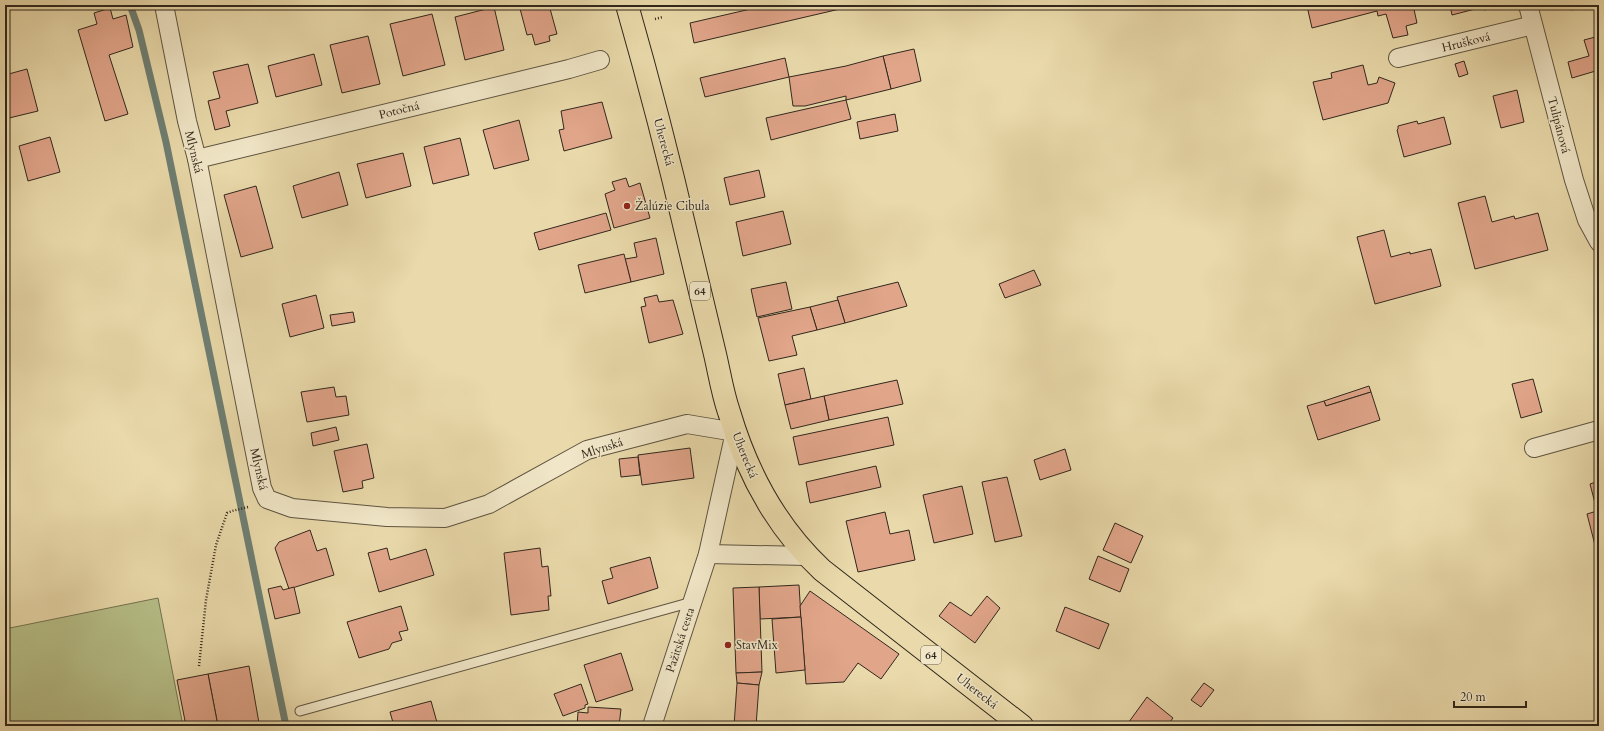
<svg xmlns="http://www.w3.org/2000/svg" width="1604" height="731" font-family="Cardo,serif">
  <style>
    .green { fill: #b7c089; stroke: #747452 }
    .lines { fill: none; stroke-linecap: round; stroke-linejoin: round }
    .stream { stroke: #6e7f73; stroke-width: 7 }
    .building { fill: #e1a58a; stroke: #30271c }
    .lane-casing { stroke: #5e5440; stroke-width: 11 }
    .street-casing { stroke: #5e5440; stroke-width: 20 }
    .primary-casing { stroke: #30271c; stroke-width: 24 }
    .path { stroke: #30271c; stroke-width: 2.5; stroke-dasharray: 1 2; stroke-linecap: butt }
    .lane { stroke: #f1e7c8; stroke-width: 9 }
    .street { stroke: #f1e7c8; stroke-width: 18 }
    .primary { stroke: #eadaab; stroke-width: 22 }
    .poi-dot { fill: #8f2418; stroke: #f1e7c8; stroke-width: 1.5 }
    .labels { text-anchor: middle; stroke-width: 3; stroke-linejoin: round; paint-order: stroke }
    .shield { fill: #f1e7c8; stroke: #6a6150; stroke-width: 1 }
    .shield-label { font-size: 11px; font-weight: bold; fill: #30271c }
    .street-label { font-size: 12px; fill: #30271c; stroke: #f1e7c8 }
    .poi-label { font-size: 12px; fill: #30271c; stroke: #f1e7c8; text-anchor: start }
  </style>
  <rect width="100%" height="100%" fill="#eadaab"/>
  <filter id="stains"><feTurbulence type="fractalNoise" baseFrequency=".005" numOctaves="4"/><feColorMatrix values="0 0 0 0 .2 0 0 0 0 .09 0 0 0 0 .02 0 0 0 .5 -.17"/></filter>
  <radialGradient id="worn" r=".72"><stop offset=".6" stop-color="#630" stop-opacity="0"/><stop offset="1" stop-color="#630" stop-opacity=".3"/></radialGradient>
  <polygon class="green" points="158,598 183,726 5,726 5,629"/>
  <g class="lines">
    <polyline class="stream" points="130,5 139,30 166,142 286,726"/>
  </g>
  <g class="building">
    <polygon points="519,5 549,5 557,34 549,36 550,41 535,45 532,34 527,35"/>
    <polygon points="768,5 857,5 694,43 690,23"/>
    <polygon points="1312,5 1413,5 1417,23 1406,26 1408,35 1393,38 1386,14 1378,16 1377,11 1312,28 1307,6"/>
    <polygon points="1450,5 1497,5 1497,7 1484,10 1483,7 1452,15"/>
    <polygon points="1570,5 1590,5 1571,10"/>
    <polygon points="494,7 504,50 465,60 455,17"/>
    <polygon points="110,8 113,19 126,15 133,47 109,55 128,114 105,121 78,30 97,24 94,13"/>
    <polygon points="432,14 445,65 403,76 390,24"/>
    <polygon points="368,36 380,84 342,93 330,45"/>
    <polygon points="1599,36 1599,70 1572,78 1568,62 1589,56 1584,40"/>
    <polygon points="914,49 921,81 891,89 883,56"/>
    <polygon points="314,54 322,85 276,97 268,66"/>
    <polygon points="883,56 891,89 846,100 846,96 805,106 793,106 789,77 846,66"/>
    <polygon points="785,58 789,77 705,97 700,78"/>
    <polygon points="1464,61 1468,74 1459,77 1455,64"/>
    <polygon points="248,64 258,103 226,111 230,126 215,130 208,101 220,98 213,72"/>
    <polygon points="1363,65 1368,85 1377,83 1379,77 1395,83 1388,103 1323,120 1313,82 1332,78 1331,73"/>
    <polygon points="27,69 38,111 5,119 5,75"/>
    <polygon points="1599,85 1599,102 1595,86"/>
    <polygon points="1517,90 1524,122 1501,128 1493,96"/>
    <polygon points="846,100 851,119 771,140 766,118"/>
    <polygon points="602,102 612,138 564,151 559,130 564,129 561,111"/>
    <polygon points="895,114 898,131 860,139 857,122"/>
    <polygon points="1444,117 1451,144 1404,157 1397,130 1398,129 1398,126 1417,121 1418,124"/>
    <polygon points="519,120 529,160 494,169 483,130"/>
    <polygon points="50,137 60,172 28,181 19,146"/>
    <polygon points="460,138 469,175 433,184 424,147"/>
    <polygon points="403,153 411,186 366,198 357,164"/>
    <polygon points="759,170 765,197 730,205 724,178"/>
    <polygon points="339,172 348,205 302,218 293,186"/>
    <polygon points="626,178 629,187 640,183 650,218 614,228 605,194 615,190 612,182"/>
    <polygon points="256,186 273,248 241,257 224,195"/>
    <polygon points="1485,196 1492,222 1514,216 1515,219 1538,213 1548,250 1475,269 1458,203"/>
    <polygon points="783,211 791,244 743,256 736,222"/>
    <polygon points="606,213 611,230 539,250 534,233"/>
    <polygon points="1384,230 1391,257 1410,252 1410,254 1431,249 1441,286 1375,304 1357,237"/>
    <polygon points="656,238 664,274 631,282 625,259 637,257 634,243"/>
    <polygon points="624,254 631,282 585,293 578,265"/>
    <polygon points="1034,270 1041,285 1005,298 999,284"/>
    <polygon points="786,282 792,309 757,317 751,289"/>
    <polygon points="898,282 907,306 845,323 837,297"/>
    <polygon points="316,295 324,328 290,337 282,304"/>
    <polygon points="657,295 659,302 673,300 683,334 649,343 641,307 646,306 644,298"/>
    <polygon points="838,300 845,323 817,330 810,307"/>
    <polygon points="810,307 817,330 792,336 797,355 769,361 758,318"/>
    <polygon points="353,312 355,322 332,326 330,315"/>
    <polygon points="804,368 811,399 785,405 778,374"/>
    <polygon points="1533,379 1542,412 1521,418 1512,384"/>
    <polygon points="897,380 903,404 829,420 824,396"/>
    <polygon points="1369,386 1371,392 1326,406 1324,401"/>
    <polygon points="334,387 336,397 346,396 349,415 307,422 301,392"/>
    <polygon points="1371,392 1380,420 1318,440 1307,406 1324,401 1326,406"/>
    <polygon points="824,396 829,420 791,429 785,405"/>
    <polygon points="888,417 894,445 799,465 793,437"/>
    <polygon points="336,427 339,440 313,446 311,433"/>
    <polygon points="367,444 374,478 362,481 363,488 343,492 334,451"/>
    <polygon points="690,448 694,478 642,485 638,455"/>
    <polygon points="1065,449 1071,470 1040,480 1034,460"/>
    <polygon points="638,457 640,475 621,477 619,459"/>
    <polygon points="876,466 881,487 810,503 806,482"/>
    <polygon points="1007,477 1022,536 995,542 982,482"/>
    <polygon points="1599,481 1599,552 1597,553 1587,514 1597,511 1590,484"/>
    <polygon points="962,486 973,534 934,543 923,495"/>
    <polygon points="885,512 890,534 909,530 915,560 858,572 846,521"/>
    <polygon points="1115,523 1143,536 1131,563 1103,550"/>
    <polygon points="310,530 317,551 326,548 334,575 289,589 275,548 279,542"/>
    <polygon points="387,548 390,560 426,549 434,575 379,592 368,553"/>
    <polygon points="540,548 542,567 548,566 551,596 548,596 549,610 511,615 504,553"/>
    <polygon points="1098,556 1129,569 1120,592 1089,579"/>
    <polygon points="650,557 658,588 608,604 602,581 613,578 610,568"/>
    <polygon points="799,585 801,617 760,619 759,587"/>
    <polygon points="281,586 283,590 294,587 300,613 275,619 268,589"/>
    <polygon points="759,587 762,672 736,673 733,588"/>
    <polygon points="810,591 899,654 881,679 858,663 844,682 806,684 800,606"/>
    <polygon points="987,596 1000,608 975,643 939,616 950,602 971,616"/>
    <polygon points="401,606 408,630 399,632 402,640 392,643 389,649 359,658 347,622"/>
    <polygon points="1065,607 1109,624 1099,649 1056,631"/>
    <polygon points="801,617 805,670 776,673 772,619"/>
    <polygon points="621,653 633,690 596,702 584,665"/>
    <polygon points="249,666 259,723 244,726 218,726 208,674"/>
    <polygon points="762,672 759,685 737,683 736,673"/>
    <polygon points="208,674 218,726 186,726 177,680"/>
    <polygon points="737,683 759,685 756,726 734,726"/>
    <polygon points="1204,683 1214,690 1201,707 1191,700"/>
    <polygon points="581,684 588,704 585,705 585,708 563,716 554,694"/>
    <polygon points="1147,697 1173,718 1167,726 1126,726"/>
    <polygon points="431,701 438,726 394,726 390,712"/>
    <polygon points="588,707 621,709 619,726 577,726 578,712 588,713"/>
  </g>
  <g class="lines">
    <defs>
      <polyline id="lane" points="300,711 692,602"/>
      <g id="street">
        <polyline points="164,5 187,121 197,159 262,488 267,499 292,508 387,517 445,518 489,504 587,450 687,424 735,432 708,554 652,726"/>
        <polyline points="1528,5 1574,180 1587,220 1599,242"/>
        <polyline points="1398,58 1533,25"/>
        <polyline points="197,159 569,69 600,60"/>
        <polyline points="1534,448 1599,430"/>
        <polyline points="708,554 807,556"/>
      </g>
      <path id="primary" d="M627 5C649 82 669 159 687 237 696 275 705 312 714 350 719 370 722 392 729 412 747 473 775 526 822 570L1022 726"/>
    </defs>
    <use href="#lane" class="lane-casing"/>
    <use href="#street" class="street-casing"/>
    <use href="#primary" class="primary-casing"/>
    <g class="path">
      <polyline points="655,19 663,17"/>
      <polyline points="199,666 206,600 216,545 227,513 232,511 248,507"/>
    </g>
    <use href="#lane" class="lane"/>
    <use href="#street" class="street"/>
    <use href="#primary" class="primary"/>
  </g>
  <g class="poi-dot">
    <circle cx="627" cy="206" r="4"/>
    <circle cx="728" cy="645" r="4"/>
  </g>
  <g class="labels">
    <g class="shield">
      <rect x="690" y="282" width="20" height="18" rx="3"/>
      <rect x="921" y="646" width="20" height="18" rx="3"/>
    </g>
    <g class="shield-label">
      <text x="700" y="295">64</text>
      <text x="931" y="659">64</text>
    </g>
    <g class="street-label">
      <text transform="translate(1466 42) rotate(-14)" y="4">Hrušková</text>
      <text transform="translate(399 110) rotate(-14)" y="4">Potočná</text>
      <text transform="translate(1559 125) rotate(75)" y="4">Tulipánová</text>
      <text transform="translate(664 142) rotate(75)" y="4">Uherecká</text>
      <text transform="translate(194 152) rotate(76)" y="4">Mlynská</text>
      <text transform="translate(602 448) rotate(-18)" y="4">Mlynská</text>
      <text transform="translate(745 455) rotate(68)" y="4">Uherecká</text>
      <text transform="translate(259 469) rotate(77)" y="4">Mlynská</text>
      <text transform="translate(680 640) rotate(-72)" y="4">Pažitská cesta</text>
      <text transform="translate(977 691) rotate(38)" y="4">Uherecká</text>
    </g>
    <g class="poi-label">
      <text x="635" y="210">Žalúzie Cibula</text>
      <text x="736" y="649">StavMix</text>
    </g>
  </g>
  <rect width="1604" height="731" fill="none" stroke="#eadaab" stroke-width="20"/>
  <rect x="6" y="6" width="1592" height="719" fill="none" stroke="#30271c" stroke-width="2"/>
  <rect x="10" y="10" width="1584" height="711" fill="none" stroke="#30271c"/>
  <path d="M1454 701v6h72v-6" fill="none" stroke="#30271c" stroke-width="2"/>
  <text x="1460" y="701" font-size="12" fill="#30271c" stroke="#f1e7c8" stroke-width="3" paint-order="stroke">20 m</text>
  <rect width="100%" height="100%" filter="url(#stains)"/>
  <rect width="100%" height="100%" fill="url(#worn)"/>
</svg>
